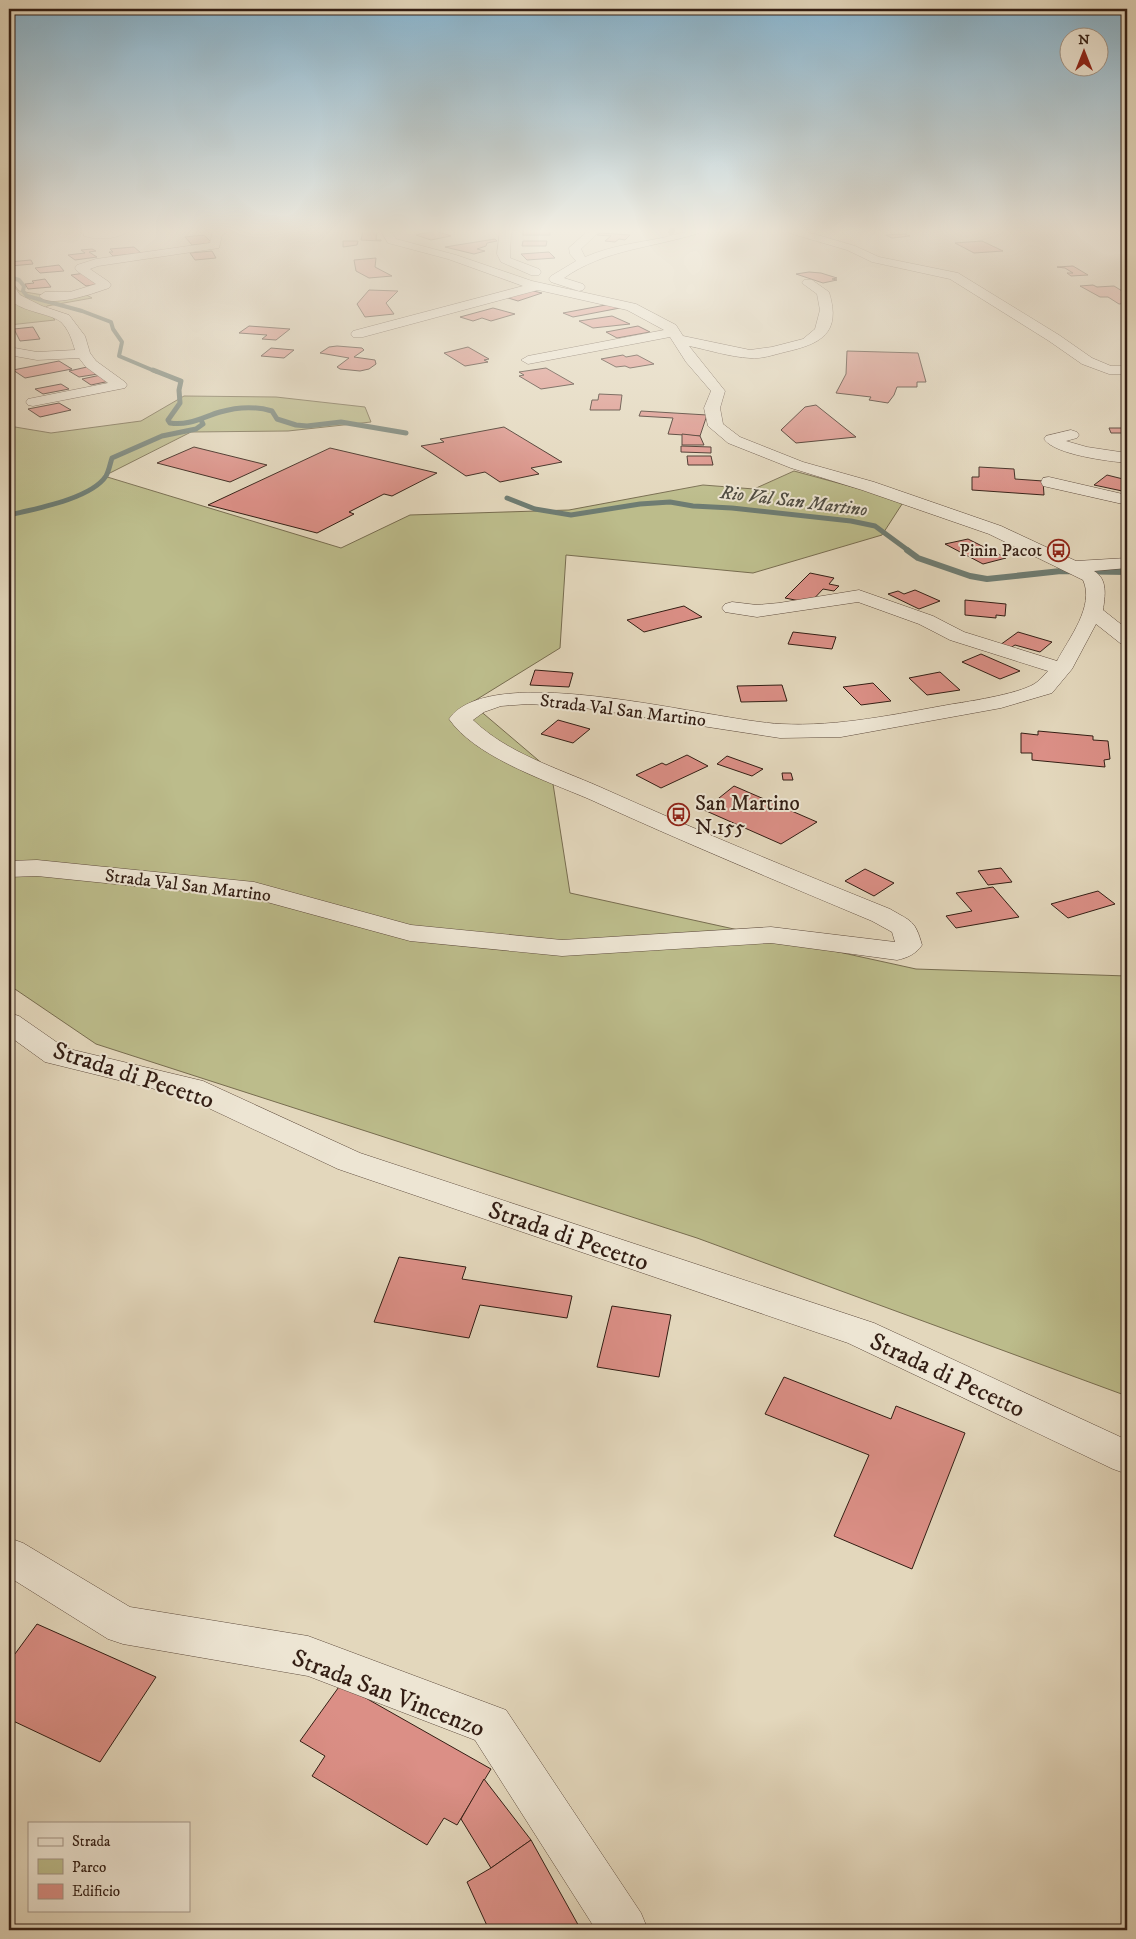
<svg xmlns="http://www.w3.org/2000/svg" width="1136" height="1939" font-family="'IM FELL DW Pica',serif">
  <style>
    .green { fill: #bcbc8b; stroke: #786d50 }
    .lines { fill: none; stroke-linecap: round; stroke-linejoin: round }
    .stream-far2 { stroke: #6e7c72; stroke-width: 4 }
    .stream-far1 { stroke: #6e7c72; stroke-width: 5 }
    .stream { stroke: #6e7c72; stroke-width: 6 }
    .building { fill: #db8f86; stroke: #331e14 }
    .minor-casing { stroke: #5f4c3e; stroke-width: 1 }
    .minor { fill: #ede5d3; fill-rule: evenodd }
    .labels { text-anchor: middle; stroke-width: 4; stroke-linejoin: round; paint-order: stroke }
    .far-poi-label { font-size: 18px; fill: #331e14; stroke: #ede5d3; text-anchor: end }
    .far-street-label { font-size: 18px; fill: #331e14; stroke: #ede5d3 }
    .far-water-label { font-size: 19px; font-style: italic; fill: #504d43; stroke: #ede5d3 }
    .poi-label { font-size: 21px; fill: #331e14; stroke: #ede5d3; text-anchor: start }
    .near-street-label { font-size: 25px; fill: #331e14; stroke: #ede5d3 }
  </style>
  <rect width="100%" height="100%" fill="#e3d7bc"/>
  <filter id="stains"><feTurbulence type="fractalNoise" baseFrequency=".004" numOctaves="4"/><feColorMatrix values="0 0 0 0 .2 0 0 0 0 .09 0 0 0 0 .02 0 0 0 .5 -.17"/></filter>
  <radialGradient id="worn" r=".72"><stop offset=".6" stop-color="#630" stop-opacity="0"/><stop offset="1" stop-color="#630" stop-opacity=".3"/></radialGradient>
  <g class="green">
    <polygon points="9,278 19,291 43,295 85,294 92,298 47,306 45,309 55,320 9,325"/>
    <polygon points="184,396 276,397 365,407 371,422 288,431 191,432 104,476 341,548 410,515 569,510 703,485 754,489 794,471 904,501 882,535 753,573 566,555 560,648 471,703 551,771 570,893 916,969 1127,976 1127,1396 697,1238 96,1044 9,985 9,426 51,433 141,421"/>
  </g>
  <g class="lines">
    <polyline class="stream-far2" points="9,277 19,280 24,286 23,291 27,296 82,311 111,322 113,329 122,342 119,356 157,372"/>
    <g class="stream-far1">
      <path d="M153 370 181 381 179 390 180 403 168 420 170 423C189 426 203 417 220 412 237 407 255 406 272 411L277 419 296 425 307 426 341 422 406 433"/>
      <polyline points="507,498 535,509 571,515 640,504 670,502 693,506 732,508 851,521 875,526 909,551"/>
      <path d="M9 515C34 509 91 499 106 476 109 471 110 464 112 458L162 436 196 429 203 424 201 420"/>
    </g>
    <polyline class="stream" points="907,550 918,558 970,576 987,579 1061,571 1127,572"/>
  </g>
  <g class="building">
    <polygon points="363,231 377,231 376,240 381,240 381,241 361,240"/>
    <polygon points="436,231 451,236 431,240 416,235"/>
    <rect x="523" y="231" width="27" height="4"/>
    <polygon points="600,233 630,235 625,240 619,239 615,242 605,241 611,236 597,235"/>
    <polygon points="905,234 910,236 892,238 886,235"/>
    <polygon points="204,235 212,243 192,245 185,237"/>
    <polygon points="495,239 497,241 487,243 486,246 477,249 485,251 474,254 445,247"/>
    <polygon points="343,241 358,241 357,245 343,247"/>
    <polygon points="523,241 547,241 546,246 522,246"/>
    <polygon points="982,241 1003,251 974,253 955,243"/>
    <polygon points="134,247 141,253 113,256 109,252 113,252 110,249"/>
    <polygon points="92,249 96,251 89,252 97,257 75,260 68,255 85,253 81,250"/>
    <polygon points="212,251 216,258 195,260 190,253"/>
    <polygon points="549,252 555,258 527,260 521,254"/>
    <polygon points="376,258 375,267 392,276 369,278 356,271 354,260"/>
    <polygon points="31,260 33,264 10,266 9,264 9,262"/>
    <polygon points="59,265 64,271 40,273 35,268"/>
    <polygon points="1073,266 1088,275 1071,276 1067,273 1073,273 1065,268 1057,267"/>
    <polygon points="809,272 821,273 837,278 832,279 837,280 823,283 796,274"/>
    <polygon points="85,273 100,284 86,286 71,275"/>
    <polygon points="45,279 51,287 28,289 25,284 34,283 32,281"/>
    <polygon points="1093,285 1097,287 1114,286 1127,294 1127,303 1119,304 1108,297 1100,297 1080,286"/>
    <polygon points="369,290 398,291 386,303 394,314 365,317 357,304"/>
    <polygon points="529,290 542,293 518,301 505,297"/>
    <polygon points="611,304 620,308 573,317 563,313"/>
    <polygon points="493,308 515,314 491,321 482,318 473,321 460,317"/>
    <polygon points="612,316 630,324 593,328 579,321"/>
    <polygon points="249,326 290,329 276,340 262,339 267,335 239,333"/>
    <polygon points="638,326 650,332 617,338 606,332"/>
    <polygon points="33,327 40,339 20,341 14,329"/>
    <polygon points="337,346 362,348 364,350 354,357 375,360 376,364 369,369 360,371 340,369 337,367 349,358 320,353 329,347"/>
    <polygon points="468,347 489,359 484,360 488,362 465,366 444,353"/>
    <polygon points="271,348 294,350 284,358 261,356"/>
    <polygon points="847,351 918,353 926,382 917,382 917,387 897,387 894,395 888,403 869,400 871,397 836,393 846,374"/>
    <polygon points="623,355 626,357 637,355 654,364 630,368 625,366 616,367 601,359"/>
    <polygon points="59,361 72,369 25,378 13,370"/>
    <polygon points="87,367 98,374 79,377 69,371"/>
    <polygon points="546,368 574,384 541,389 519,376 524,375 519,372"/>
    <polygon points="101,375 110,381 91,385 82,379"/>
    <polygon points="61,384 69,389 43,394 35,389"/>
    <polygon points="599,394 622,395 620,410 590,410 592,400 598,400"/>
    <polygon points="59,403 71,410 40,417 28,409"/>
    <polygon points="816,405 856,437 796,443 781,430 805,407"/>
    <polygon points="641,411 707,415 700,436 668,434 673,418 639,416"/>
    <polygon points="504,427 562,462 531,468 539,474 500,482 485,472 466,476 421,446 444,442 440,439"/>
    <polygon points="1109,428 1127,428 1127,433 1111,433"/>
    <polygon points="682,434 700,436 704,445 682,445"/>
    <polygon points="681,446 711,447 711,453 681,452"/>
    <polygon points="194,447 267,465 230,482 157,463"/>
    <polygon points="330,448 437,473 392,496 384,494 349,512 354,514 317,533 208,505"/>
    <polygon points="687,456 711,456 713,465 688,465"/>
    <polygon points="979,467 1014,469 1015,479 1043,481 1044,495 972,490 972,477 979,477"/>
    <polygon points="1107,475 1127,480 1127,492 1094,485"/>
    <polygon points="968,539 1006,558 983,564 945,544"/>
    <polygon points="810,573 834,578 829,584 839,586 834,591 823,589 810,603 785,598"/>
    <polygon points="915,590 940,601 919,609 888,594 898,591 904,594"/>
    <polygon points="965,600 1006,604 1005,616 996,615 996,618 965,615"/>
    <polygon points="684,606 702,617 644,632 627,620"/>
    <polygon points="793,632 836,637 832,649 788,644"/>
    <polygon points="1018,632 1052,642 1040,652 1015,645 1010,648 1000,645"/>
    <polygon points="981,654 1020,671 1000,679 962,662"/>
    <polygon points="535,670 573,673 569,687 530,685"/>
    <polygon points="940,672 960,690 927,695 909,678"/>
    <polygon points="873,683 891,701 861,705 843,687"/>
    <polygon points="782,685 787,701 741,702 737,686"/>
    <polygon points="558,720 590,729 573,743 541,734"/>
    <polygon points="1038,731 1093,736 1093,740 1108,741 1110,759 1104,760 1105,767 1032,760 1032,753 1021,753 1021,733 1038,735"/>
    <polygon points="687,755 708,766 661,788 636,775 662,763 666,765"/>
    <polygon points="727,756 763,769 752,776 717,764"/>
    <polygon points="782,773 791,773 793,780 783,780"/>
    <polygon points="734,786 817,822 781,844 704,810"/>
    <polygon points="1001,868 1012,882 988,885 978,871"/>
    <polygon points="865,869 894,883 874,896 845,881"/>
    <polygon points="993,887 1019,917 956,928 946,916 972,911 956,893"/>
    <polygon points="1098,891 1115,904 1068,918 1051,904"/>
    <polygon points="399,1257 466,1267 462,1279 572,1296 567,1318 480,1305 469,1338 374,1322"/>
    <polygon points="612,1306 671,1315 659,1377 597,1367"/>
    <polygon points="784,1377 891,1419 896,1406 965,1433 912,1569 834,1536 869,1455 765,1414"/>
    <polygon points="37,1624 156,1677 100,1762 9,1719 9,1662"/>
    <polygon points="341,1684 491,1769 457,1825 444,1818 427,1845 312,1776 325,1756 300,1741"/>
    <polygon points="484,1779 531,1840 491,1868 461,1819"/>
    <polygon points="531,1840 581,1930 489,1930 467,1882 491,1868"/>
  </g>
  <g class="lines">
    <defs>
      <g id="minor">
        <path d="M84 231H128C117 240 97 240 84 236Z"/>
        <path d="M213 231H229L222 235 219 248 98 266 90 269 109 282 111 285 109 288C94 293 51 309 39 296L45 292H70L96 284 77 271 75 268 77 265 96 259 210 243Z"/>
        <path d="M381 231H391L396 239 456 255 532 281 636 304 676 325 683 336 750 350 772 347 803 339 815 329 820 310 817 294 802 283 804 280H812L829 292C842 334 820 344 785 352 773 355 762 359 750 358 730 357 709 350 689 346L725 391 720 408 723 424 740 437 803 462 874 482 1001 526 1076 561 1127 558V568L1094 571C1108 579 1105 596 1103 610L1127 629V645L1120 643 1096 624 1072 669 1052 693 1001 708 841 737 780 738 578 707 528 704 501 706 484 712 473 720C507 753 557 768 600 787 696 830 793 870 890 909 912 922 915 920 922 945 916 954 907 958 897 960L771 943 562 956 410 941 252 898 37 876 9 877V861L37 860 254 882 411 925 562 940 771 927 895 942 892 932 872 921C777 881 683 842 589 799 547 781 475 757 449 719 491 658 713 721 781 724 839 727 896 714 953 704 972 701 1024 693 1037 682 1041 679 1044 675 1048 671L950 640 919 624 858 602 757 617 725 612 722 608 725 604 732 602 757 605 779 603 859 590 933 616 964 632 1057 661C1069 638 1095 606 1083 580L989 534 862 490 791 468 728 443 708 426 704 408 711 391 686 362 670 337 528 364 521 360 528 356 664 330 627 310 538 290 363 337H353L351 334 353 331 523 286 448 259 388 243Z"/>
        <polygon points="500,231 511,231 510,258 539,269 541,272 539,275 531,275 501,262 497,254"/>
        <path d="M588 231H600L581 249 585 257C611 246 635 243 662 238 676 235 686 230 701 231L699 233C653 248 605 249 564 278L583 284 585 287 583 290 579 291 551 282 549 279 551 276 576 261 570 254 569 248Z"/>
        <polygon points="787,231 804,231 855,246 879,257 958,273 1059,335 1092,358 1111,366 1127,366 1127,374 1109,374 1082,364 1049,341 950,279 872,262 847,250 789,233"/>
        <path d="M9 284 13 285 20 295 42 306 69 315 85 336 90 353 96 361 125 382 127 385 125 388 33 406 28 405 26 402 28 399 108 383 86 367 79 358 37 360 9 355V347L37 352 75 350C72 340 69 330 61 322 51 313 13 311 9 296 8 293 9 287 9 284Z"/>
        <path d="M1071 430 1077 432 1079 435 1077 438 1066 441 1087 447 1127 453V463C1108 461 1055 455 1044 439L1046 436Z"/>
        <polygon points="1049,477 1127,495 1127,505 1043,486 1041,482 1043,478"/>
        <polygon points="9,1013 19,1016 65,1048 203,1081 360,1153 874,1323 1127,1440 1127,1474 1113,1469 848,1343 338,1169 183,1096 45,1062 9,1036"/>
        <polygon points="9,1538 23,1543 130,1607 308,1636 506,1710 641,1913 648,1930 596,1930 475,1740 308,1676 123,1644 108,1639 9,1577"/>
      </g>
    </defs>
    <use href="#minor" class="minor-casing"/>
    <use href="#minor" class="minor"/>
  </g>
  <linearGradient id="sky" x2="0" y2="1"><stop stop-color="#87b6d2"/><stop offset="0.46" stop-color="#f2ede1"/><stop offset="1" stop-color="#f2ede1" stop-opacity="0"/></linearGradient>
  <rect width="1136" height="502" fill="url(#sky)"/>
  <defs>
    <symbol id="bus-ring" viewBox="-11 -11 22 22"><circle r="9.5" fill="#ede5d3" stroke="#8f2418" stroke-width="1.5"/><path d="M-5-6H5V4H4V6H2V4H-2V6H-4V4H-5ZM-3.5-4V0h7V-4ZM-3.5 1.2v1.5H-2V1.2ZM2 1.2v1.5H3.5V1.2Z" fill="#8f2418"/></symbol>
  </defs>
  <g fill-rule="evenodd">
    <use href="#bus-ring" x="1046" y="538" width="25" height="25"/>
    <use href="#bus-ring" x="666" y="802" width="25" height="25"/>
  </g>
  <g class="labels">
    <g class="far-poi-label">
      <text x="1042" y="556">Pinin Pacot</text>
    </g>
    <g class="far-street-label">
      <text transform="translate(623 710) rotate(7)" y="6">Strada Val San Martino</text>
      <text transform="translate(188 885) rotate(7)" y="6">Strada Val San Martino</text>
    </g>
    <g class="far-water-label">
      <text transform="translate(794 500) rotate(7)" y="7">Rio Val San Martino</text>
    </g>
    <g class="poi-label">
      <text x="695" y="810">San Martino<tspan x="695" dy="24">N.155</tspan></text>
    </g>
    <g class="near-street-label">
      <text transform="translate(134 1074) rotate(18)" y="9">Strada di Pecetto</text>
      <text transform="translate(569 1235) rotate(19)" y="9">Strada di Pecetto</text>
      <text transform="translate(948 1374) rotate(25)" y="9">Strada di Pecetto</text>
      <text transform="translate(389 1692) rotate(21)" y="9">Strada San Vincenzo</text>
    </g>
  </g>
  <rect width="1136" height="1939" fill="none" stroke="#e3d7bc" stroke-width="30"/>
  <rect x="10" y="10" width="1116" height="1919" fill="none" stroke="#331e14" stroke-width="2.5"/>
  <rect x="15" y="15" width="1106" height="1909" fill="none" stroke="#331e14"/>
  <rect x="28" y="1822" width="162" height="90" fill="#ede5d3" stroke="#a39587"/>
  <rect x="38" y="1838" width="25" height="8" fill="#ede5d3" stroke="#a39587"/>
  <text x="72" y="1846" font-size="15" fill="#331e14">Strada</text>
  <rect x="38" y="1859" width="25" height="15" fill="#bcbc8b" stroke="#a39587"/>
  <text x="72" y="1872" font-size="15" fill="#331e14">Parco</text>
  <rect x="38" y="1884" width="25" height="15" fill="#db8f86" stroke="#a39587"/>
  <text x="72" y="1896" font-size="15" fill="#331e14">Edificio</text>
  <g transform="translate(1084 52)"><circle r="24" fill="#ede5d3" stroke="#a39587"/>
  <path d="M0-4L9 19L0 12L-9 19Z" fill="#8f2418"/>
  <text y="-8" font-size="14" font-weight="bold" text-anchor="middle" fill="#331e14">N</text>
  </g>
  <rect width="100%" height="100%" filter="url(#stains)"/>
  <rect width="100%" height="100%" fill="url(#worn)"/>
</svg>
